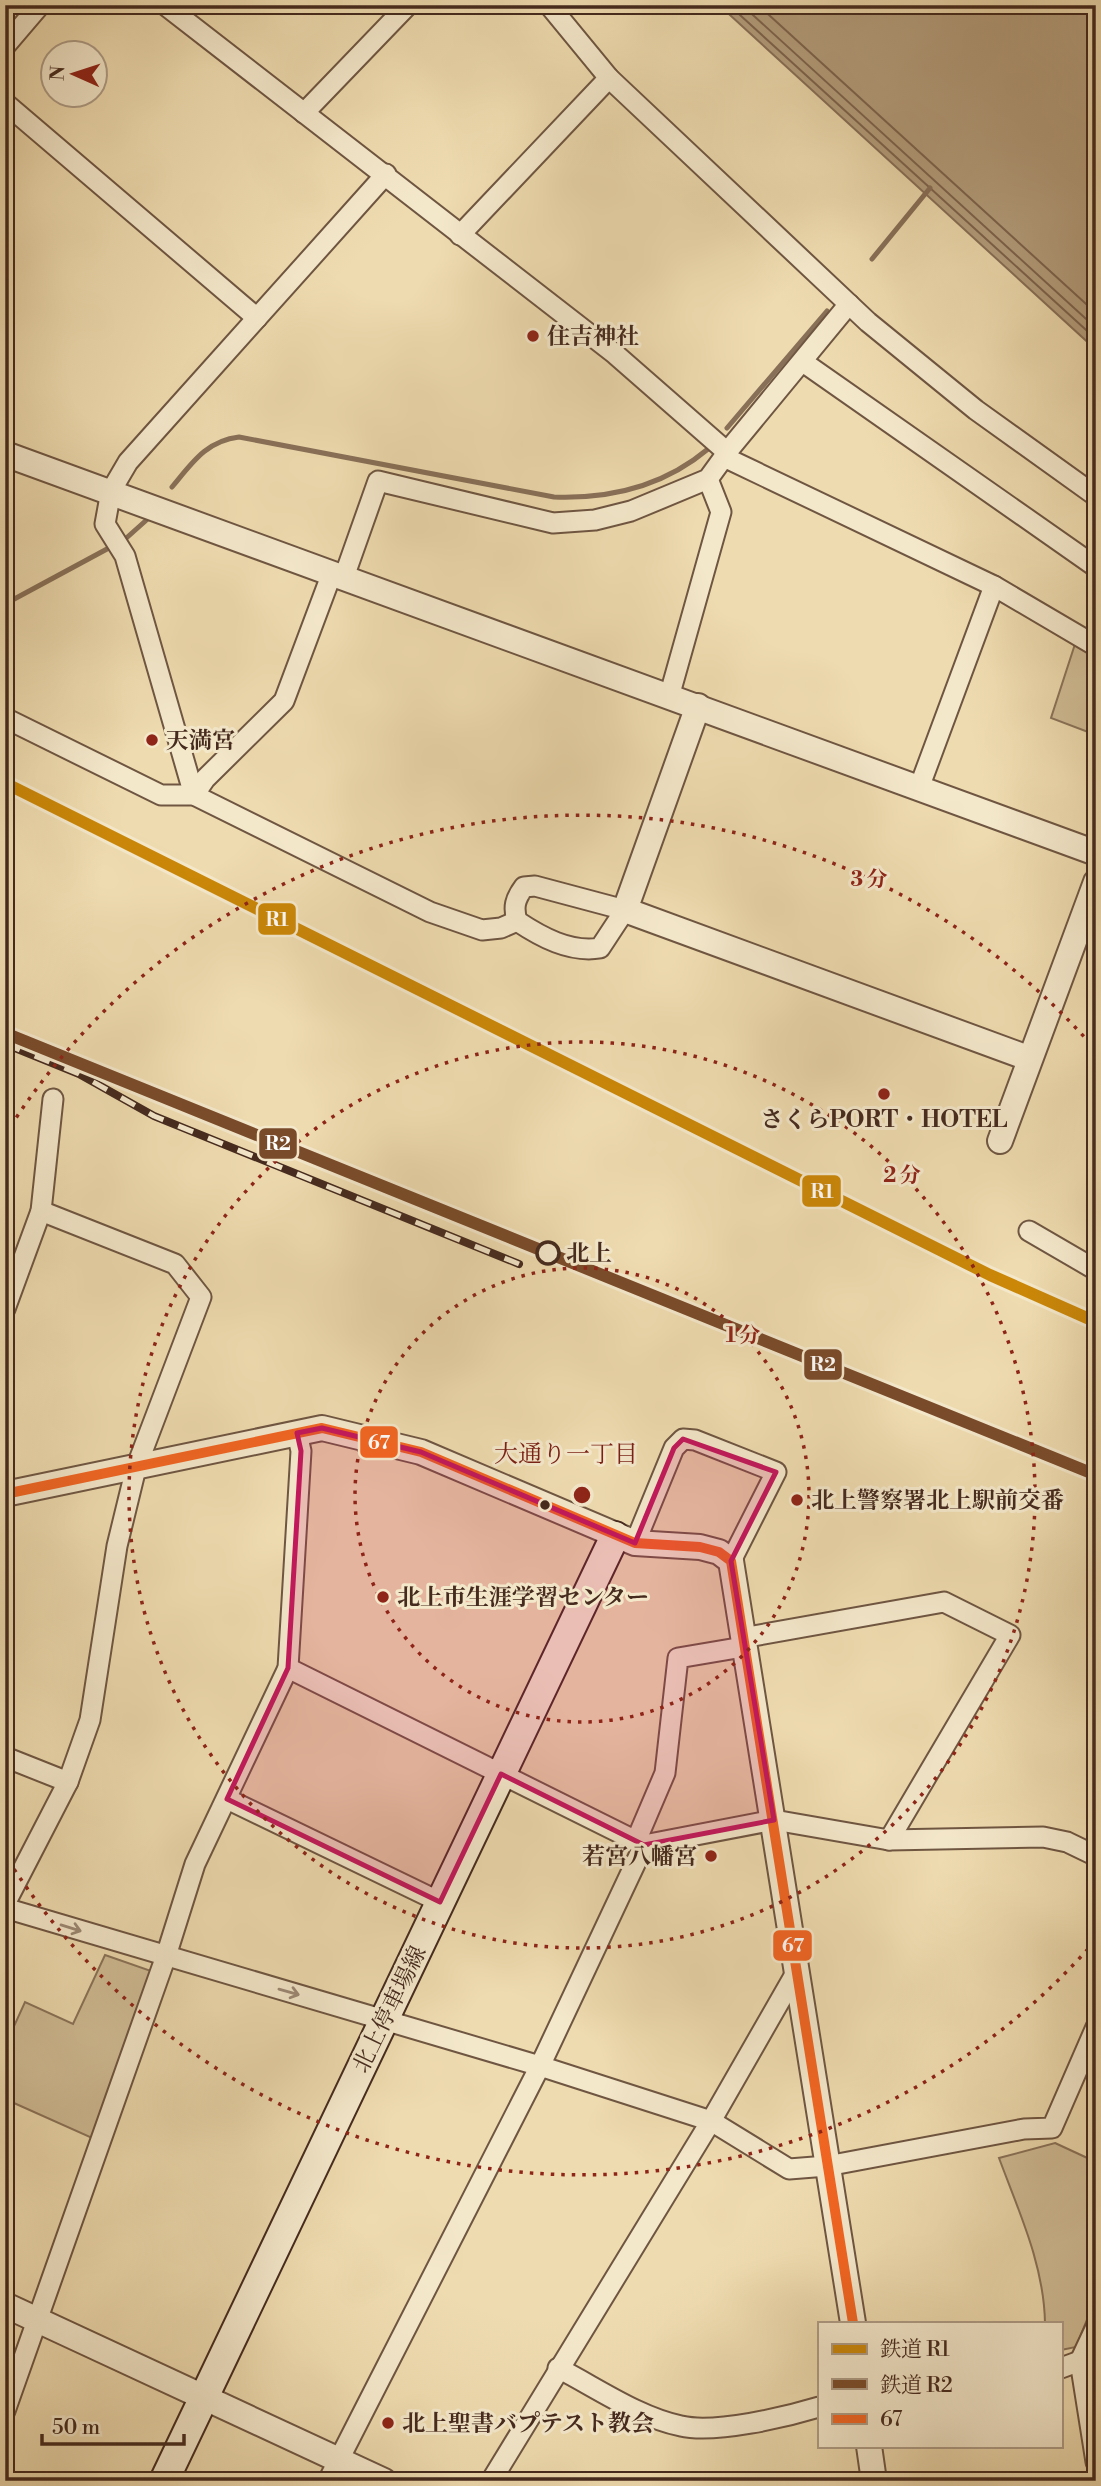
<svg xmlns="http://www.w3.org/2000/svg" width="1101" height="2486" font-family="'Libre Bodoni','Noto Serif JP',serif">
  <style>
    .green { fill: #d1bd96; stroke: #8b745a; stroke-width: 2 }
    .water { fill: #b59f7e; stroke: #887058; stroke-width: 2 }
    .lines { fill: none; stroke-linecap: round; stroke-linejoin: round }
    .shore { stroke: #7d644e; stroke-width: 2 }
    .stream { stroke: #887058; stroke-width: 5 }
    .minor-casing { stroke: #6f5642; stroke-width: 23 }
    .tertiary-casing { stroke: #6f5642; stroke-width: 28 }
    .secondary-casing { stroke: #452a1e; stroke-width: 32 }
    .minor { stroke: #f4e8cb; stroke-width: 19 }
    .tertiary { stroke: #f4e8cb; stroke-width: 24 }
    .secondary { stroke: #f4e8cb; stroke-width: 28 }
    .rail-casing { stroke: #452a1e; stroke-width: 8 }
    .rail { stroke: #f4e8cb; stroke-width: 5; stroke-dasharray: 16; stroke-linecap: butt }
    .bus-1-casing { stroke: #f4e8cb; stroke-width: 16 }
    .bus-1 { stroke: #f26522; stroke-width: 10 }
    .rail-1-casing { stroke: #f4e8cb; stroke-width: 18 }
    .rail-2-casing { stroke: #f4e8cb; stroke-width: 18 }
    .rail-1 { stroke: #ca8708; stroke-width: 12 }
    .rail-2 { stroke: #7a4b2a; stroke-width: 12 }
    .oneway { stroke: #9c8974 }
    .marked { fill: #c2185b; fill-opacity: 0.2; stroke: #c2185b; stroke-width: 5; stroke-linejoin: round }
    .ring { fill: none; stroke: #8f2418; stroke-width: 3.5; stroke-dasharray: 3.5 7 }
    .poi-dot { fill: #8f2418; stroke: #f4e8cb; stroke-width: 2.5 }
    .stop-dot { fill: #f4e8cb; stroke: #452a1e; stroke-width: 3.5 }
    .bus-dot { fill: #452a1e; stroke: #f4e8cb; stroke-width: 2.5 }
    .labels { text-anchor: middle; stroke-width: 6; stroke-linejoin: round; paint-order: stroke }
    .poi-label { font-size: 23px; font-weight: bold; fill: #452a1e; stroke: #f4e8cb; text-anchor: start }
    .stop-label { font-size: 23px; font-weight: bold; fill: #452a1e; stroke: #f4e8cb; text-anchor: start }
    .street-label { font-size: 23px; fill: #452a1e; stroke: #f4e8cb }
    .neighbourhood-label { font-size: 24px; fill: #7a1f14; stroke: #f4e8cb }
    .centre { fill: #8f2418; stroke: #f4e8cb; stroke-width: 3.5 }
    .ring-label { font-size: 21px; text-anchor: middle; font-weight: bold; fill: #8f2418; stroke: #f4e8cb; stroke-width: 6; stroke-linejoin: round; paint-order: stroke }
    .line-badge { stroke: #f4e8cb; stroke-width: 2.5 }
    .badge-label { font-size: 19px; text-anchor: middle; font-weight: bold; fill: #fff }
  </style>
  <rect width="100%" height="100%" fill="#eedbaf"/>
  <filter id="stains"><feTurbulence type="fractalNoise" baseFrequency=".00286" numOctaves="4"/><feColorMatrix values="0 0 0 0 .2 0 0 0 0 .09 0 0 0 0 .02 0 0 0 .5 -.17"/></filter>
  <radialGradient id="worn" r=".72"><stop offset=".6" stop-color="#630" stop-opacity="0"/><stop offset="1" stop-color="#630" stop-opacity=".3"/></radialGradient>
  <g class="green">
    <polygon points="1076,641 1096,653 1096,735 1051,718"/>
    <polygon points="105,1955 154,1972 92,2138 5,2099 5,2046 25,2002 73,2024"/>
    <path d="M1055 2143 1096 2162V2297L1076 2347 1061 2350V2323H1045C1044 2265 1019 2212 999 2158Z"/>
  </g>
  <polygon class="water" points="719,5 1096,5 1096,348 1093,347"/>
  <g class="lines">
    <g class="shore">
      <polyline points="729,5 1096,339"/>
      <polyline points="742,5 1096,328"/>
      <polyline points="758,5 1096,313"/>
    </g>
    <g class="stream">
      <polyline points="872,259 930,188"/>
      <polyline points="727,428 827,311"/>
      <path d="M172 487C192 463 206 441 239 437L554 497C611 499 664 486 708 449"/>
      <polyline points="123,541 151,516"/>
      <polyline points="5,604 107,549"/>
    </g>
    <defs>
      <g id="minor">
        <polyline points="165,5 615,354 727,452 849,304"/>
        <polyline points="549,5 609,78 868,322 976,410 1096,496"/>
        <polyline points="5,46 40,5"/>
        <polyline points="5,103 257,318"/>
        <polyline points="304,113 408,5"/>
        <polyline points="460,235 609,78"/>
        <polyline points="803,362 1096,567"/>
        <polyline points="344,577 378,481 553,523 595,520 631,511 708,479 724,457 994,586 1096,646"/>
        <polyline points="669,697 721,512 708,479"/>
        <polyline points="5,718 161,795 194,795 430,912 482,930 501,928 517,921"/>
        <polyline points="919,788 994,586"/>
        <polyline points="194,795 125,556 105,524 111,491 128,462 386,174"/>
        <polyline points="194,795 205,779 284,701 332,573"/>
        <path d="M535 886 625 910 600 948C570 953 541 937 517 921 513 907 515 899 524 887Z"/>
        <polyline points="1029,1231 1096,1270"/>
        <polyline points="5,1309 41,1211 53,1099"/>
        <polyline points="635,1543 674,1448 683,1439 695,1440 776,1472 731,1561"/>
        <polyline points="742,1638 944,1602 1010,1635 889,1840"/>
        <polyline points="288,1668 644,1845"/>
        <polyline points="5,1757 68,1782"/>
        <polyline points="227,1799 440,1902"/>
        <polyline points="636,1841 665,1773 678,1658 743,1647"/>
        <polyline points="5,1904 68,1782 90,1720 117,1546 136,1468 201,1297 175,1264 41,1211"/>
        <polyline points="5,1908 540,2066 711,2121 789,2169 827,2166 1024,2129 1052,2128 1096,2027"/>
        <polyline points="1096,2327 1080,2361 1096,2462"/>
        <path d="M558 2368C597 2388 638 2417 681 2426 715 2434 786 2417 819 2407"/>
        <polyline points="1061,2368 1080,2361 1096,2361"/>
        <polyline points="5,2411 166,1956 195,1864 288,1668 301,1451 297,1433"/>
        <polyline points="328,2481 540,2066 644,1845 774,1820 889,1840 1043,1837 1067,1842 1096,1856"/>
        <polyline points="491,2481 711,2121 797,1971"/>
      </g>
      <g id="tertiary">
        <polyline points="5,454 1096,853"/>
        <polyline points="698,706 625,910 1028,1058"/>
        <polyline points="1000,1141 1096,882"/>
        <polyline points="5,1494 322,1428 421,1452 635,1543 700,1547 719,1552 731,1561 853,2323"/>
        <polyline points="5,2305 384,2481"/>
        <polyline points="869,2446 874,2481"/>
      </g>
      <polyline id="secondary" points="164,2481 615,1536"/>
    </defs>
    <use href="#minor" class="minor-casing"/>
    <use href="#tertiary" class="tertiary-casing"/>
    <use href="#secondary" class="secondary-casing"/>
    <use href="#minor" class="minor"/>
    <use href="#tertiary" class="tertiary"/>
    <use href="#secondary" class="secondary"/>
    <defs>
      <polyline id="rail" points="5,1044 79,1074 154,1116 519,1264"/>
    </defs>
    <use href="#rail" class="rail-casing"/>
    <use href="#rail" class="rail"/>
    <defs>
      <polyline id="bus-1" points="5,1494 322,1428 421,1452 635,1543 700,1547 719,1552 731,1561 853,2323"/>
    </defs>
    <use href="#bus-1" class="bus-1-casing"/>
    <use href="#bus-1" class="bus-1"/>
    <defs>
      <polyline id="rail-1" points="5,783 990,1275 1096,1322"/>
      <polyline id="rail-2" points="5,1033 1096,1475"/>
    </defs>
    <use href="#rail-1" class="rail-1-casing"/>
    <use href="#rail-2" class="rail-2-casing"/>
    <use href="#rail-1" class="rail-1"/>
    <use href="#rail-2" class="rail-2"/>
  </g>
  <defs><path id="oneway-shaft" d="M-6 0H5M1.5-3L5.5 0L1.5 3" fill="none" stroke-width="1.6" stroke-linecap="round" stroke-linejoin="round" transform="scale(1.75)"/></defs>
  <g class="oneway">
    <use href="#oneway-shaft" transform="translate(71 1928) rotate(17)"/>
    <use href="#oneway-shaft" transform="translate(289 1992) rotate(16)"/>
  </g>
  <path class="marked" d="M322 1428 421 1452 635 1543 674 1448 683 1439 776 1472 731 1561 774 1820 644 1845 501 1774 440 1902 227 1799 288 1668 301 1451 297 1433Z"/>
  <g class="ring">
    <circle cx="582" cy="1495" r="227"/>
    <circle cx="582" cy="1495" r="453"/>
    <path d="M1095 1941A680 680 0 0 1 5 1855M5 1135A680 680 0 0 1 1095 1049"/>
  </g>
  <g class="poi-dot">
    <circle cx="533" cy="336" r="7"/>
    <circle cx="152" cy="740" r="7"/>
    <circle cx="884" cy="1094" r="7"/>
    <circle cx="797" cy="1500" r="7"/>
    <circle cx="383" cy="1597" r="7"/>
    <circle cx="711" cy="1856" r="7"/>
    <circle cx="388" cy="2423" r="7"/>
  </g>
  <circle class="stop-dot" cx="548" cy="1253" r="11"/>
  <circle class="bus-dot" cx="545" cy="1505" r="6"/>
  <g class="labels">
    <g class="poi-label">
      <text x="547" y="344">住吉神社</text>
      <text x="166" y="748">天満宮</text>
      <text x="884" y="1127" text-anchor="middle">さくらPORT・HOTEL</text>
      <text x="811" y="1508">北上警察署北上駅前交番</text>
      <text x="397" y="1605">北上市生涯学習センター</text>
      <text x="697" y="1864" text-anchor="end">若宮八幡宮</text>
      <text x="402" y="2431">北上聖書バプテスト教会</text>
    </g>
    <g class="stop-label">
      <text x="566" y="1261">北上</text>
    </g>
    <g class="street-label">
      <text transform="translate(389 2009) rotate(-64)" y="8">北上停車場線</text>
    </g>
    <g class="neighbourhood-label">
      <text x="566" y="1462">大通り一丁目</text>
    </g>
  </g>
  <circle cx="582" cy="1495" r="10" class="centre"/>
  <g class="ring-label">
    <text x="869" y="886">3 分</text>
    <text x="902" y="1182">2 分</text>
    <text x="743" y="1342">1 分</text>
  </g>
  <g class="line-badge">
    <rect x="257" y="902" width="40" height="34" rx="7" fill="#ca8708"/>
    <rect x="258" y="1127" width="40" height="33" rx="7" fill="#7a4b2a"/>
    <rect x="801" y="1174" width="41" height="34" rx="7" fill="#ca8708"/>
    <rect x="803" y="1348" width="40" height="33" rx="7" fill="#7a4b2a"/>
    <rect x="359" y="1425" width="40" height="34" rx="7" fill="#f26522"/>
    <rect x="772" y="1929" width="41" height="33" rx="7" fill="#f26522"/>
  </g>
  <g class="badge-label">
    <text x="277" y="926">R1</text>
    <text x="278" y="1150">R2</text>
    <text x="822" y="1198">R1</text>
    <text x="823" y="1371">R2</text>
    <text x="379" y="1449">67</text>
    <text x="793" y="1952">67</text>
  </g>
  <rect width="1101" height="2486" fill="none" stroke="#eedbaf" stroke-width="28"/>
  <rect x="7" y="7" width="1087" height="2472" fill="none" stroke="#452a1e" stroke-width="3.5"/>
  <rect x="14" y="14" width="1073" height="2458" fill="none" stroke="#452a1e" stroke-width="2"/>
  <rect x="818" y="2322" width="245" height="126" fill="#f4e8cb" stroke="#ae9c86" stroke-width="2"/>
  <rect x="832" y="2344" width="35" height="10" fill="#ca8708" stroke="#ae9c86" stroke-width="2"/>
  <text x="880" y="2356" font-size="21" fill="#452a1e">鉄道 R1</text>
  <rect x="832" y="2379" width="35" height="10" fill="#7a4b2a" stroke="#ae9c86" stroke-width="2"/>
  <text x="880" y="2392" font-size="21" fill="#452a1e">鉄道 R2</text>
  <rect x="832" y="2414" width="35" height="10" fill="#f26522" stroke="#ae9c86" stroke-width="2"/>
  <text x="880" y="2426" font-size="21" fill="#452a1e">67</text>
  <g transform="translate(74 74) rotate(273)"><circle r="33" fill="#f4e8cb" stroke="#ae9c86" stroke-width="2"/>
  <path d="M0-5L12 26L0 18L-12 26Z" fill="#8f2418"/>
  <text y="-10" font-size="19" font-weight="bold" text-anchor="middle" fill="#452a1e">N</text>
  </g>
  <path d="M42 2434v10h142v-10" fill="none" stroke="#452a1e" stroke-width="3.5"/>
  <text x="52" y="2434" font-size="21" fill="#452a1e" stroke="#f4e8cb" stroke-width="5" paint-order="stroke">50 m</text>
  <rect width="100%" height="100%" filter="url(#stains)"/>
  <rect width="100%" height="100%" fill="url(#worn)"/>
</svg>
